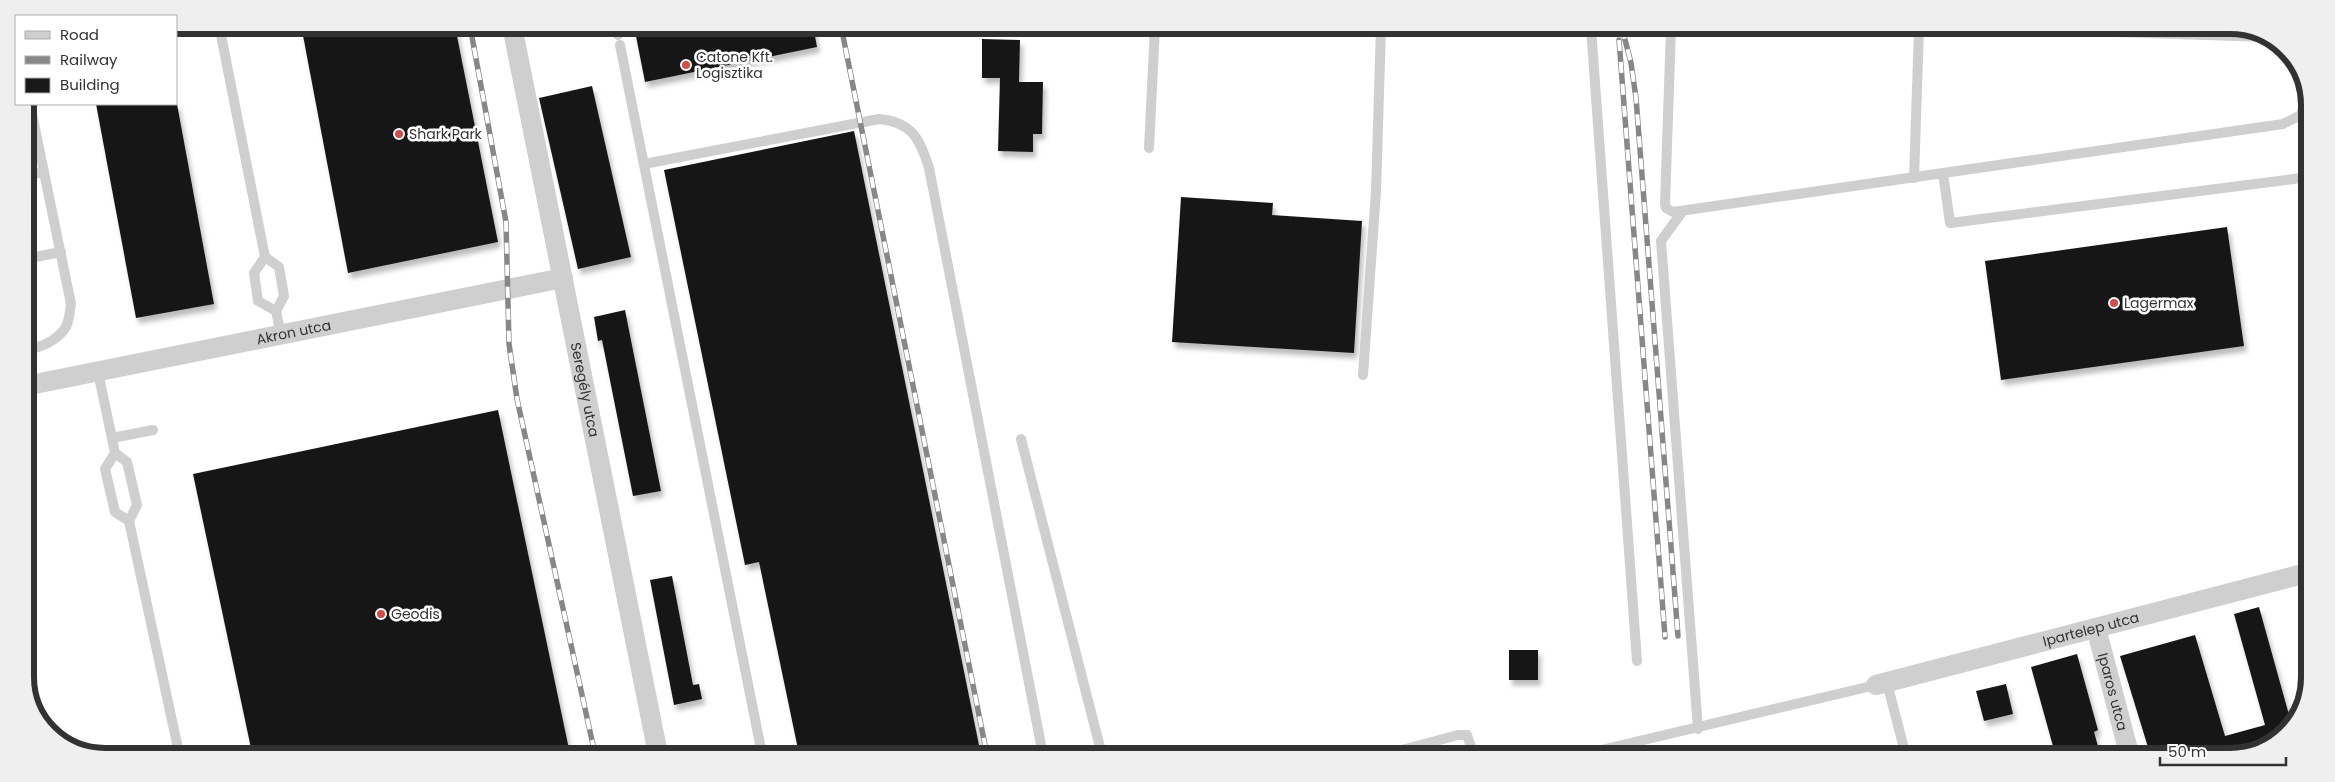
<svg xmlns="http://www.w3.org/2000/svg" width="2335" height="782" font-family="Poppins,sans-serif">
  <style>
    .building { fill: #191919; filter: url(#shadow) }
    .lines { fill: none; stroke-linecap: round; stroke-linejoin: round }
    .service { stroke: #cfcfcf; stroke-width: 10 }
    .minor { stroke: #cfcfcf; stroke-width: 20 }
    .rail-casing { stroke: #878787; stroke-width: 5.5 }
    .rail { stroke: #fff; stroke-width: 4; stroke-dasharray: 11; stroke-linecap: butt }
    .poi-dot { fill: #d54b49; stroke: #fff; stroke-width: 2 }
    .labels { text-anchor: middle; stroke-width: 5; stroke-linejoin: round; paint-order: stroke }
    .poi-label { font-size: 14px; fill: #323232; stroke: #fff; text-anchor: start }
    .street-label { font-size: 14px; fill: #323232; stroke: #fff }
    .rim { fill: none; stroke: #323232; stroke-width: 6 }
  </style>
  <defs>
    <filter id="shadow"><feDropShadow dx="3" dy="5.5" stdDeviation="2.5" flood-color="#0004"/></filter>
  </defs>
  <rect width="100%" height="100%" fill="#fff"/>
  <g class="building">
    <polygon points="301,25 455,26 498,242 348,273"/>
    <polygon points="634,26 813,26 817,47 645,82"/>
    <polygon points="982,39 1020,40 1019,82 1043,82 1042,134 1033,134 1033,152 998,151 1000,78 982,78"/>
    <polygon points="592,86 631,257 578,269 539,98"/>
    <polygon points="96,104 177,104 214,304 136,318"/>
    <polygon points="854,131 981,755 799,754 759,562 745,565 664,170"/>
    <polygon points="1181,197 1273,203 1272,215 1362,221 1354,353 1172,342"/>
    <polygon points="2227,227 2244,346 2001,380 1985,261"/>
    <polygon points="625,310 661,491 633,496 602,340 598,341 594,317"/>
    <polygon points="498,410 570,754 252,753 193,474"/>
    <polygon points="672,576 693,685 699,684 702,699 674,705 650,580"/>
    <polygon points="2259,607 2291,722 2278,741 2230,757 2151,757 2120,656 2195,635 2225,736 2265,725 2234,614"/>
    <rect x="1509" y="650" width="29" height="30"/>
    <polygon points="2077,654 2098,730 2094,732 2101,757 2056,757 2031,667"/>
    <polygon points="2006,684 2013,714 1984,721 1976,691"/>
  </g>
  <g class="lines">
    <g class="service">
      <polyline points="219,25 265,257 254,273 258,301 276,311 281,335"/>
      <polyline points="616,26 618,35"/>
      <polyline points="1591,28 1637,661"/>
      <polyline points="1671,28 1665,204 1666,208 1673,212 2283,124 2301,115 2305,101 2306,89"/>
      <polyline points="2026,29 2267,37"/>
      <polyline points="620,45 762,754"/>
      <polyline points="1149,148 1155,27"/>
      <path d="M644 164 879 119C912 122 920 139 929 168L1043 755"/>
      <polyline points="1943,173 1950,223 2301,178 2309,175"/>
      <polyline points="25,176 44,172"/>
      <polyline points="1914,178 1919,29"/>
      <polyline points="1682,212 1661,241 1698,729"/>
      <polyline points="265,257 279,267 284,296 276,311"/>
      <polyline points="25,259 61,252"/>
      <path d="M25 350C40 348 57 341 66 327 69 321 70 311 71 304L30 104"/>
      <polyline points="98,372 115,453 105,469 115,512 129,521 179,753"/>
      <polyline points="1363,375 1376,191 1381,27"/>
      <polyline points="112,438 153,430"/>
      <polyline points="1021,439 1102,755"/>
      <polyline points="115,453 127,462 137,505 129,521"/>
      <polyline points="1887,683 1906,756"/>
      <polyline points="1383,755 1458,735 1467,735 1474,756"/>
      <polyline points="1576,756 1876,685"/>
    </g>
    <g class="minor">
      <path id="s1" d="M512 26 658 754"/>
      <path id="s2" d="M25 386 563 278"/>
      <path id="s3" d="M2096 628 2130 757"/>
      <path id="s4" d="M1876 685 2307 573"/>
    </g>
    <defs>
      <g id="rail">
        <polyline points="470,26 506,222 509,344 517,399 595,754"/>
        <polyline points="841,26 987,755"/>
        <polyline points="1622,28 1631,63 1636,98 1678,636"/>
        <polyline points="1619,40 1665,637"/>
      </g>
    </defs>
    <use href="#rail" class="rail-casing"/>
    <use href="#rail" class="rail"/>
  </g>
  <g class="poi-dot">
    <circle cx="686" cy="65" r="5"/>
    <circle cx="399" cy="134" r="5"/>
    <circle cx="2114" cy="303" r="5"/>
    <circle cx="381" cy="614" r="5"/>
  </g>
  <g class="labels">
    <g class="poi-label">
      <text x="696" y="62">Catone Kft.<tspan x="696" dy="16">Logisztika</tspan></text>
      <text x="409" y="139">Shark Park</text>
      <text x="2124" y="308">Lagermax</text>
      <text x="391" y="619">Geodis</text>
    </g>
    <g class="street-label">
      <text dy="5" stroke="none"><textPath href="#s2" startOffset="274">Akron utca</textPath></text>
      <text dy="5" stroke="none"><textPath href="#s1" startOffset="371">Seregély utca</textPath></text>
      <text dy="5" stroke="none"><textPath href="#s4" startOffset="222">Ipartelep utca</textPath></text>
      <text dy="5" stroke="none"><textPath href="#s3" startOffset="66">Iparos utca</textPath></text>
    </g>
  </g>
  <path d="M0 0H2335V782H0ZM105 34H2230A71 71 0 0 1 2301 105V677A71 71 0 0 1 2230 748H105A71 71 0 0 1 34 677V105A71 71 0 0 1 105 34Z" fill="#efefef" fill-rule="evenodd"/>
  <path class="rim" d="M105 34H2230A71 71 0 0 1 2301 105V677A71 71 0 0 1 2230 748H105A71 71 0 0 1 34 677V105A71 71 0 0 1 105 34Z"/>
  <rect x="15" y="15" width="162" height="90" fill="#ffffff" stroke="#adadad"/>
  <rect x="25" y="31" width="25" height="8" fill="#cfcfcf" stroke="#adadad"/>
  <text x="60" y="40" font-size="15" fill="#323232">Road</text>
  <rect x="25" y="56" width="25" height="8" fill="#878787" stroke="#adadad"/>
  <text x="60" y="65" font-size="15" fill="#323232">Railway</text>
  <rect x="25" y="78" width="25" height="15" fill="#191919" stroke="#adadad"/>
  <text x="60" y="90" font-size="15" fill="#323232">Building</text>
  <path d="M2160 757v8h126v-8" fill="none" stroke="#323232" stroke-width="2.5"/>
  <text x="2168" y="757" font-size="15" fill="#323232" stroke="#ffffff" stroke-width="4" paint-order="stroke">50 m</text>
</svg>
